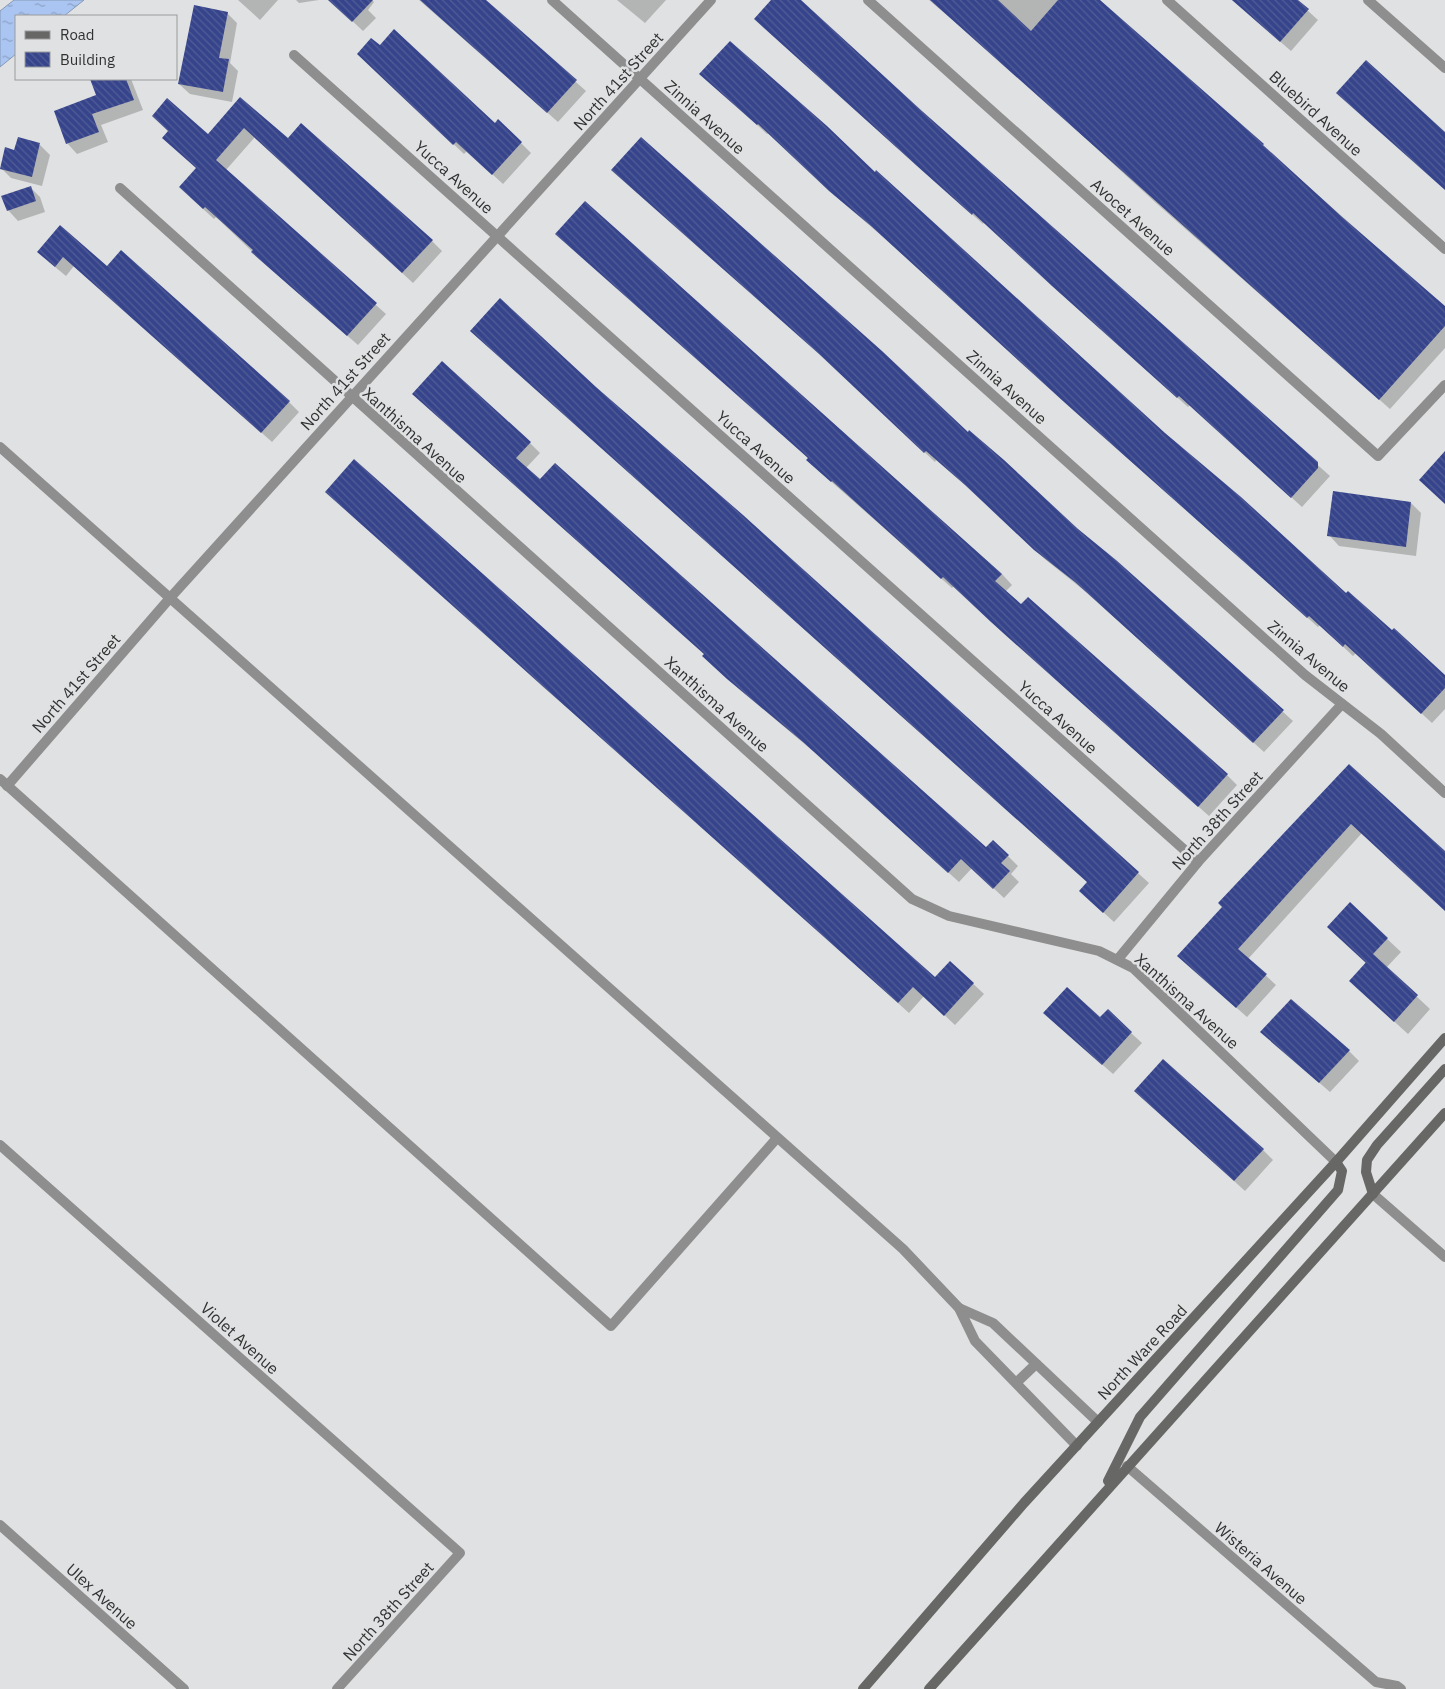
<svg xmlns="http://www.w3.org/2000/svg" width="1445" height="1689" font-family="'IBM Plex Sans',sans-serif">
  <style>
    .water { fill: url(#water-ripples); stroke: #8599b8 }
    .shadow { fill: #0003 }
    .building { fill: url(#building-back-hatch) }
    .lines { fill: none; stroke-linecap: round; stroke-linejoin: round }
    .minor { stroke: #8e8e8e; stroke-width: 10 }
    .tertiary { stroke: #8e8e8e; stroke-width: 10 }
    .secondary { stroke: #676766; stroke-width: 10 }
    .labels { text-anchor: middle; stroke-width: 5; stroke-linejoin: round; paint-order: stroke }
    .street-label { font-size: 16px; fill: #303131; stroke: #e0e1e2 }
  </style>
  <defs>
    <pattern id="water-ripples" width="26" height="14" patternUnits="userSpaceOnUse" patternTransform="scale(1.25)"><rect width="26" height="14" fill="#aac5f2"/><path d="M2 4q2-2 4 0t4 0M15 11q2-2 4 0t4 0" fill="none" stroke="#8ba1c5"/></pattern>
    <pattern id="building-back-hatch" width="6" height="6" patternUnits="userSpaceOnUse" patternTransform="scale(1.25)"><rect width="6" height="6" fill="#36448b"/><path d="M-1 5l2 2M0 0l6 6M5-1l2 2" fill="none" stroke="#525d96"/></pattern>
  </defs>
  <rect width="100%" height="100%" fill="#e0e1e2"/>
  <polygon class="water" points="14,0 84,0 64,16 16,16 16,54 0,67 0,11"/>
  <g class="shadow">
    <polygon points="238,0 278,0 260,20"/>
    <polygon points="296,0 319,0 299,3"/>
    <polygon points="330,0 372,0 374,2 368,10 376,18 363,31"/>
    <polygon points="419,0 484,0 586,91 558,122"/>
    <polygon points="617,0 666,0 645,23"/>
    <polygon points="773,0 799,0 921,112 1330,476 1302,507 1190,405 1188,407 1064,296 984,222 983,224 929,176 766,29"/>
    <polygon points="929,0 1099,0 1445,308 1445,348 1390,409 1156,203 1000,60"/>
    <polygon points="1232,0 1296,0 1318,20 1291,51"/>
    <polygon points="227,13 237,23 230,63 238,71 232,102 190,94 179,84"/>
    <polygon points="369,64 495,125 521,143 531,153 503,184 467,151 464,154"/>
    <polygon points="96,79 131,79 143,110 101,125 108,142 77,154 67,143 97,96 91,80"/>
    <polygon points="711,84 875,174 1164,434 1347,594 1445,676 1445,709 1432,723 1356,653 1353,656 1320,625 1318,627 1074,411 882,236 841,201 769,133 767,134"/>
    <polygon points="240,98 288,140 432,241 442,251 413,283 255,137 226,170 386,314 358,345 263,262 216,217 214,219 190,197 208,136"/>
    <polygon points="40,145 50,155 42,186 11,178 1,168 15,151"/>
    <polygon points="30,187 40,197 45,212 18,221 8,210"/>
    <polygon points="585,202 1002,574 1012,585 1005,592 1021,606 1028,598 1227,775 1237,785 1209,816 1003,633 954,586 952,588 818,470"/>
    <polygon points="60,227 107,267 289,402 299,412 272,442 74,266 66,276 49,262"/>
    <polygon points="482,341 595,388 742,516 1149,883 1114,922 1091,901 1088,883"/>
    <polygon points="831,364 968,434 1115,561 1293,721 1264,752 1086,592 1046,560 977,495 936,460 935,462"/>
    <polygon points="424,404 530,443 540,453 526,468 986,849 1008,856 1018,866 1011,874 1019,882 1004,898 972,868 959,882 814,752 739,689 705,655"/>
    <polygon points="1411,503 1421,513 1416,556 1339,546 1329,535"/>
    <polygon points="481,629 935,979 950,962 984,994 955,1025 924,996 909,1013 651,780 543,687"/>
    <polygon points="1349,766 1445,851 1445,910 1362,833 1248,959 1276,985 1247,1017 1189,966"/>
    <polygon points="1350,904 1401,952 1386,968 1430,1009 1408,1034 1364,994 1367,963"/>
    <polygon points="1100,1019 1131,1033 1142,1043 1113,1074 1055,1023"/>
    <polygon points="1272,1042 1349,1051 1359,1061 1330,1092"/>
    <polygon points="1135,1091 1263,1150 1273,1160 1245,1191"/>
  </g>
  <g class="building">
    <polygon points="328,0 373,0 352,22"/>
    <polygon points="420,0 486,0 577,80 547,113"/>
    <polygon points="771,0 801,0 922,111 1318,462 1318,468 1291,498 1179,396 1177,398 1052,286 973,213 972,215 917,166 754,19"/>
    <polygon points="930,0 998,0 1031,31 1058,0 1100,0 1264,144 1263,145 1341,216 1445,306 1445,326 1379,400"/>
    <polygon points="1232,0 1298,0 1309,9 1280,42"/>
    <polygon points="194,5 228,12 219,58 229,59 223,92 178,84"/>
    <polygon points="394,29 495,123 498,119 522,142 492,175 456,142 453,145 357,54 371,38 380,45"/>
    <polygon points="730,41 827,126 875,172 876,170 897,189 1165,433 1241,497 1346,593 1348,591 1392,630 1394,628 1445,675 1445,688 1421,714 1345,644 1343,647 1309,616 1307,618 1063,401 871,226 829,191 758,124 757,125 699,74"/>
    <polygon points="1366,60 1445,132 1445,190 1336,93"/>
    <polygon points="90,79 126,79 134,100 92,114 99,132 66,144 54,111 96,95"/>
    <polygon points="240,97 288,138 301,123 433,240 402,273 244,128 216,160 377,303 347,336 251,252 253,250 205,207 203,209 179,187 196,168 162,138 168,131 152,116 167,98 208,134"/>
    <polygon points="18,137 40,143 32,177 0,169 5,147 14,150"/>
    <polygon points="641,137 882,351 968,432 969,430 1004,460 1078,529 1116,560 1284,710 1253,743 1075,582 1034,550 965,485 926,451 924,453 819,354 611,170"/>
    <polygon points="31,186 36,201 7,211 1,196"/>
    <polygon points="585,201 1002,574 995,581 1021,604 1028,597 1228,774 1198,807 991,622 943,577 941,579 832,481 831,482 806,460 808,458 555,234"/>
    <polygon points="60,225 107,266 121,250 290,401 261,433 63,257 55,267 37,252"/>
    <polygon points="500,298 596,387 743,515 1139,872 1103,913 1079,891 1087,882 470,331"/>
    <polygon points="442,361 531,442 516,458 540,479 555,463 986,847 993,840 1009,855 1001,863 1010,871 993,889 961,859 948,873 803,742 727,679 702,656 704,654 412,394"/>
    <polygon points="1445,451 1445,504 1419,480"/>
    <polygon points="354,459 935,977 950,961 974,983 944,1016 913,987 898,1003 325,492"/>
    <polygon points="1333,491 1411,502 1406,547 1327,536"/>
    <polygon points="1349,764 1445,851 1445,911 1351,824 1238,949 1267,974 1236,1008 1177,956 1222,907 1218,903"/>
    <polygon points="1350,902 1388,938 1373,954 1418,995 1394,1022 1349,981 1369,959 1366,963 1327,927"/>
    <polygon points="1067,987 1100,1017 1108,1009 1132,1032 1102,1065 1043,1013"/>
    <polygon points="1291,999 1350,1050 1319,1083 1260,1032"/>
    <polygon points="1163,1059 1264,1149 1234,1181 1134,1091"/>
  </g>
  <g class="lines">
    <g class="minor">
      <polyline points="552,0 1305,675 1381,734 1445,793"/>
      <polyline points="868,0 1378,456 1445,385"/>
      <polyline points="1167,0 1445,249"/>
      <polyline points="294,55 1198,862"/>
      <polyline points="120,188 912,899 949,916 1099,951 1133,968 1336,1162"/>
      <polyline points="0,447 903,1249 959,1308 975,1341 1077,1446"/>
      <polyline points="0,779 611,1326 777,1138"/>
      <polyline points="7,786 170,598 711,0"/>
      <polyline points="1118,959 1198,862 1342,704"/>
      <polyline points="0,1145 460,1553 337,1689"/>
      <polyline points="1373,1194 1445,1257"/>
      <polyline points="959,1308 993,1323 1098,1422"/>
      <polyline points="1017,1382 1036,1364"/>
      <polyline points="1127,1466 1376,1682 1397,1686 1401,1689"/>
      <polyline points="0,1525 184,1689"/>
    </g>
    <polyline class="tertiary" points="1368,0 1445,68"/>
    <g class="secondary">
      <polyline points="1373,1194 1366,1172 1367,1160 1377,1145 1445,1069"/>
      <polyline points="1108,1481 1140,1417 1338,1190 1342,1171 1336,1162"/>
      <polyline points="863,1689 1024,1503 1336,1162 1445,1038"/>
      <polyline points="929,1689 1445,1113"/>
    </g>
  </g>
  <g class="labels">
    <g class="street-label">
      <text transform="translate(618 81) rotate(-48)" y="6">North 41st Street</text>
      <text transform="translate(1316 113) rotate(42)" y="6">Bluebird Avenue</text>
      <text transform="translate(705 117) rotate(42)" y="6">Zinnia Avenue</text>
      <text transform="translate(454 177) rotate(42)" y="6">Yucca Avenue</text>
      <text transform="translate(1133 217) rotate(42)" y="6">Avocet Avenue</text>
      <text transform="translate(345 381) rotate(-48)" y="6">North 41st Street</text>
      <text transform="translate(1007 387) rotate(42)" y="6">Zinnia Avenue</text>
      <text transform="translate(415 435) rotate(42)" y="6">Xanthisma Avenue</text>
      <text transform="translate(756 447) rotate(42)" y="6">Yucca Avenue</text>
      <text transform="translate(1309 656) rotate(40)" y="6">Zinnia Avenue</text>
      <text transform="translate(76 683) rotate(-49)" y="6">North 41st Street</text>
      <text transform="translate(717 704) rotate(42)" y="6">Xanthisma Avenue</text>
      <text transform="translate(1058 717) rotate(42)" y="6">Yucca Avenue</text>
      <text transform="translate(1217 820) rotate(-48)" y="6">North 38th Street</text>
      <text transform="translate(1187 1001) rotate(42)" y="6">Xanthisma Avenue</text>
      <text transform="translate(240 1338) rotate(42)" y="6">Violet Avenue</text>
      <text transform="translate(1142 1352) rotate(-47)" y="6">North Ware Road</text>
      <text transform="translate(1261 1563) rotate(41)" y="6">Wisteria Avenue</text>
      <text transform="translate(102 1596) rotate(42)" y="6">Ulex Avenue</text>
      <text transform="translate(388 1611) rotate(-48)" y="6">North 38th Street</text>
    </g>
  </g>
  <rect x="15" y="15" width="162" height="65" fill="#e0e1e2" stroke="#9a9b9b"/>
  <rect x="25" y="31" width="25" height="8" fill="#676766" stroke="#9a9b9b"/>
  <text x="60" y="40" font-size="15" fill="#303131">Road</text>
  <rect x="25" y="52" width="25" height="15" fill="url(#building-back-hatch)" stroke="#9a9b9b"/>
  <text x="60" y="65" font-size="15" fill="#303131">Building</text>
</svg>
